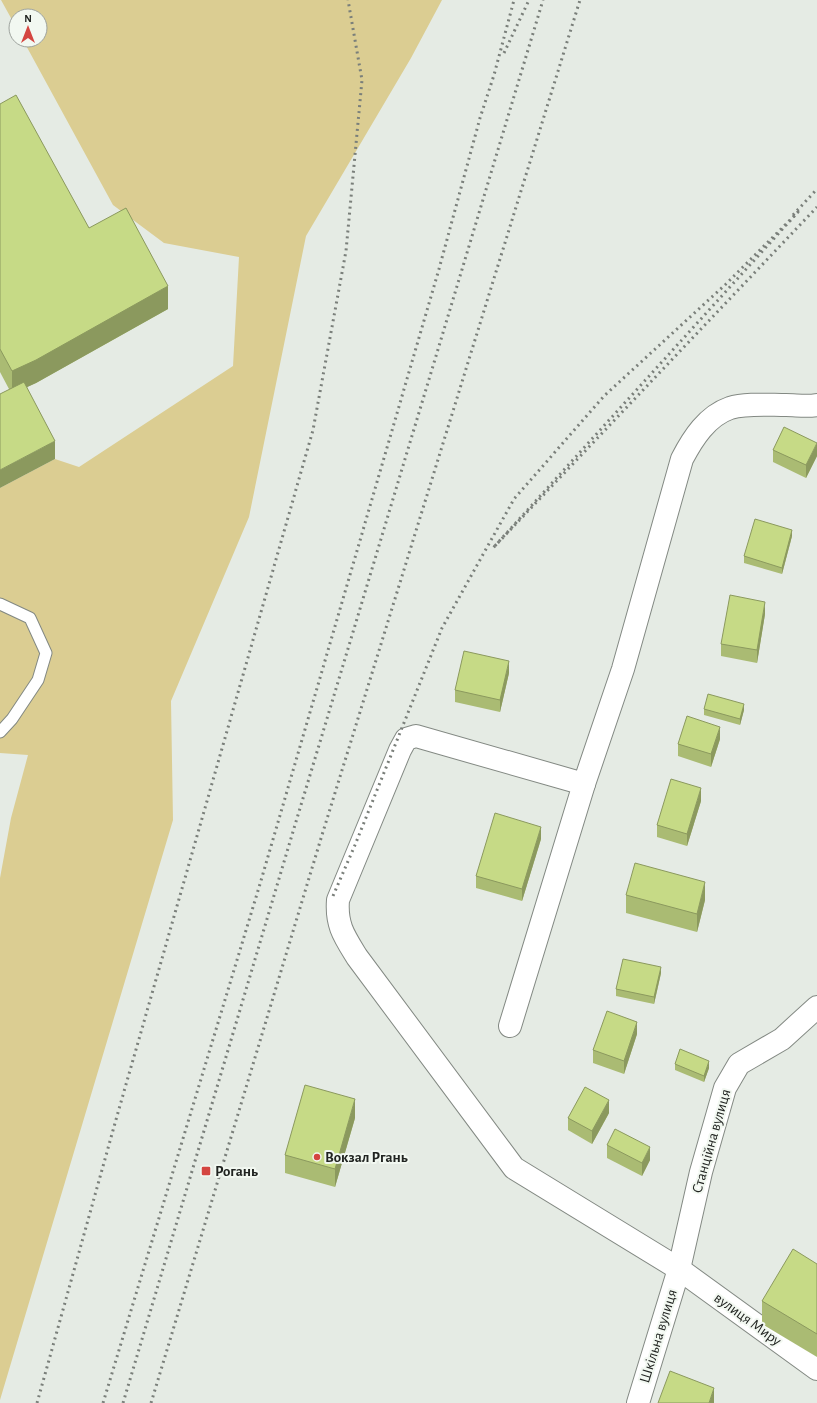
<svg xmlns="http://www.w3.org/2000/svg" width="817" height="1403" font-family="'Alegreya Sans',sans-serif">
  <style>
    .green { fill: #dbcd92 }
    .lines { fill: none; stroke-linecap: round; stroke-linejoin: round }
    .lane-casing { stroke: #838983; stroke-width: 13 }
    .street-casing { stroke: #838983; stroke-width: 24 }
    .lane { stroke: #fff; stroke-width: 11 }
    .street { stroke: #fff; stroke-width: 22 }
    .rail { stroke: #7a7f7a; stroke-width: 3; stroke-dasharray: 2 4; stroke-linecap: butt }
    .wall { fill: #aabb73 }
    .shaded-wall { fill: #8b995e }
    .building { fill: #c6da86; stroke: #8b995e }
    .poi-dot { fill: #d44540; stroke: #f2f8f1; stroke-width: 1.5 }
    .labels { text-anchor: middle; stroke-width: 4; stroke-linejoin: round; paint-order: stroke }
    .street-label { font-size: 15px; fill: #212421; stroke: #f2f8f1 }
    .poi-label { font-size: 15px; font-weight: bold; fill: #212421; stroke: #f2f8f1; text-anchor: start }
  </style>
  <rect width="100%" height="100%" fill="#e5ebe4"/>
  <polygon class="green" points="1,0 442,0 411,58 306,236 249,517 171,701 173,820 0,1400 0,878 11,818 28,755 0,753 0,488 55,459 79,467 233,366 239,257 164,243 113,205 23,40 40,40 40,16 16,16 16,27"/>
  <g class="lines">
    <defs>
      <polyline id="lane" points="0,604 30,618 46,653 38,680 12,719 0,732"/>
      <g id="street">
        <path d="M584 784 416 736 406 739 400 750 338 900C336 925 344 936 357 957L514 1168 679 1269 817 1369"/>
        <path d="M510 1026 584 784 623 669 682 459C693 438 707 416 730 408 746 403 769 405 786 405 796 405 807 407 817 405"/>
        <polyline points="638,1403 679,1269 701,1172 725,1088 739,1064 782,1039 817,1007"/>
      </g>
    </defs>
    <use href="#lane" class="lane-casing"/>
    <use href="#street" class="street-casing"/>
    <use href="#lane" class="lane"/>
    <use href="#street" class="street"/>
    <g class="rail">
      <polyline points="504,53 529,0"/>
      <polyline points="793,215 817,189"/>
      <polyline points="333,896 355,845 442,628 514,499 604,396 726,284 798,212 493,548 817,207"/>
      <polyline points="37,1403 117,1116 313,430 346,251 362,80 348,0"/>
      <polyline points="103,1403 260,884 439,269 480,118 494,75 514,0"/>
      <polyline points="123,1403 295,825 543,0"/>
      <polyline points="151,1403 322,835 580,0"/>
    </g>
  </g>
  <g class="wall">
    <polygon points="0,104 89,228 168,309 36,383 27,387 55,459 9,389 0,372"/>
    <polygon points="773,450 817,456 806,478 773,462"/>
    <polygon points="792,536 782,574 744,563 744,556"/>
    <polygon points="765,614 757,663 721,656 721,644"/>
    <polygon points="509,673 500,712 455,702 455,690"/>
    <polygon points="704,709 744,710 740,725 704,715"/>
    <polygon points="720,739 711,767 678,756 678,744"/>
    <polygon points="701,801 687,846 657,837 657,825"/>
    <polygon points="541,839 522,901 476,888 476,876"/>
    <polygon points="626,895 705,900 697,932 626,913"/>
    <polygon points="661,973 654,1004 616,996 616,989"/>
    <polygon points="637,1034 624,1074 593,1063 593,1050"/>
    <polygon points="675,1064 709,1068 704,1082 675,1070"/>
    <polygon points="609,1113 592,1144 568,1130 568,1118"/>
    <polygon points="355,1118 335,1187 285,1173 285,1155"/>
    <polygon points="607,1145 650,1160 642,1176 607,1158"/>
    <polygon points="817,1264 817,1357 762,1324 762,1301"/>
  </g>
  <g class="shaded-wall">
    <polygon points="168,286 168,309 36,383 12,394 12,371"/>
    <polygon points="55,441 55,459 0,488 0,470"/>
    <polygon points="817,443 817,456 806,478 806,465"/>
    <polygon points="792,530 792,536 782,574 782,568"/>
    <polygon points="765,602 765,614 757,663 757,650"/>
    <polygon points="509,661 509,673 500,712 500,700"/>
    <polygon points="744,704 744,710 740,725 740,719"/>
    <polygon points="720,727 720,739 711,767 711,754"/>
    <polygon points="701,788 701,801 687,846 687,834"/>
    <polygon points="541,827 541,839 522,901 522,889"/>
    <polygon points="705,882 705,900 697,932 697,914"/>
    <polygon points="661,967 661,973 654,1004 654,997"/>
    <polygon points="637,1022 637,1034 624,1074 624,1061"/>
    <polygon points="709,1061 709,1068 704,1082 704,1076"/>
    <polygon points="355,1099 355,1118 335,1187 335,1169"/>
    <polygon points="609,1100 609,1113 592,1144 592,1131"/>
    <polygon points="650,1147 650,1160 642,1176 642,1163"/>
    <polygon points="714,1388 714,1403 709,1403"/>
  </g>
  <g class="building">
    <polygon points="16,95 89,228 126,208 168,286 36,360 12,371 0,349 0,104"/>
    <polygon points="24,382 55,441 0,470 0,394"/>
    <polygon points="784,427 817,443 806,465 773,450"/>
    <polygon points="755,519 792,530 782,568 744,556"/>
    <polygon points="730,595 765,602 757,650 721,644"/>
    <polygon points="464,651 509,661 500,700 455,690"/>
    <polygon points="708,694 744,704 740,719 704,709"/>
    <polygon points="687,716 720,727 711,754 678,744"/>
    <polygon points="671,779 701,788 687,834 657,825"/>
    <polygon points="495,813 541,827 522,889 476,876"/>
    <polygon points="635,863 705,882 697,914 626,895"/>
    <polygon points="623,959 661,967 654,997 616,989"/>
    <polygon points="607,1011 637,1022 624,1061 593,1050"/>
    <polygon points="680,1049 709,1061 704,1076 675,1064"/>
    <polygon points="305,1085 355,1099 335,1169 285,1155"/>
    <polygon points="585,1087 609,1100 592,1131 568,1118"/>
    <polygon points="615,1129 650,1147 642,1163 607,1145"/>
    <polygon points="793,1249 817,1264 817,1334 762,1301"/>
    <polygon points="670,1371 714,1388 709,1403 658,1403"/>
  </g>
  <g class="poi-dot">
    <circle cx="317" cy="1157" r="4"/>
    <rect x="201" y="1166" width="10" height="10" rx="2"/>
  </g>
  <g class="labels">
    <g class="street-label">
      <text transform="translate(711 1141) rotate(-74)" y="5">Станційна вулиця</text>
      <text transform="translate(748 1319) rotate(36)" y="5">вулиця Миру</text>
      <text transform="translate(658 1336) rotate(-73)" y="5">Шкільна вулиця</text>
    </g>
    <g class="poi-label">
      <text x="325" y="1162">Вокзал Ргань</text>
      <text x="215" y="1176">Рогань</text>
    </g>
  </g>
  <g transform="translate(28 28)"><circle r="19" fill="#f2f8f1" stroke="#9ea39e"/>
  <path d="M0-3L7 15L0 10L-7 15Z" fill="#d44540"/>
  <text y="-6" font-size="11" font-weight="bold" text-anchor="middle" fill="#212421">N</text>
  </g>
</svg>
